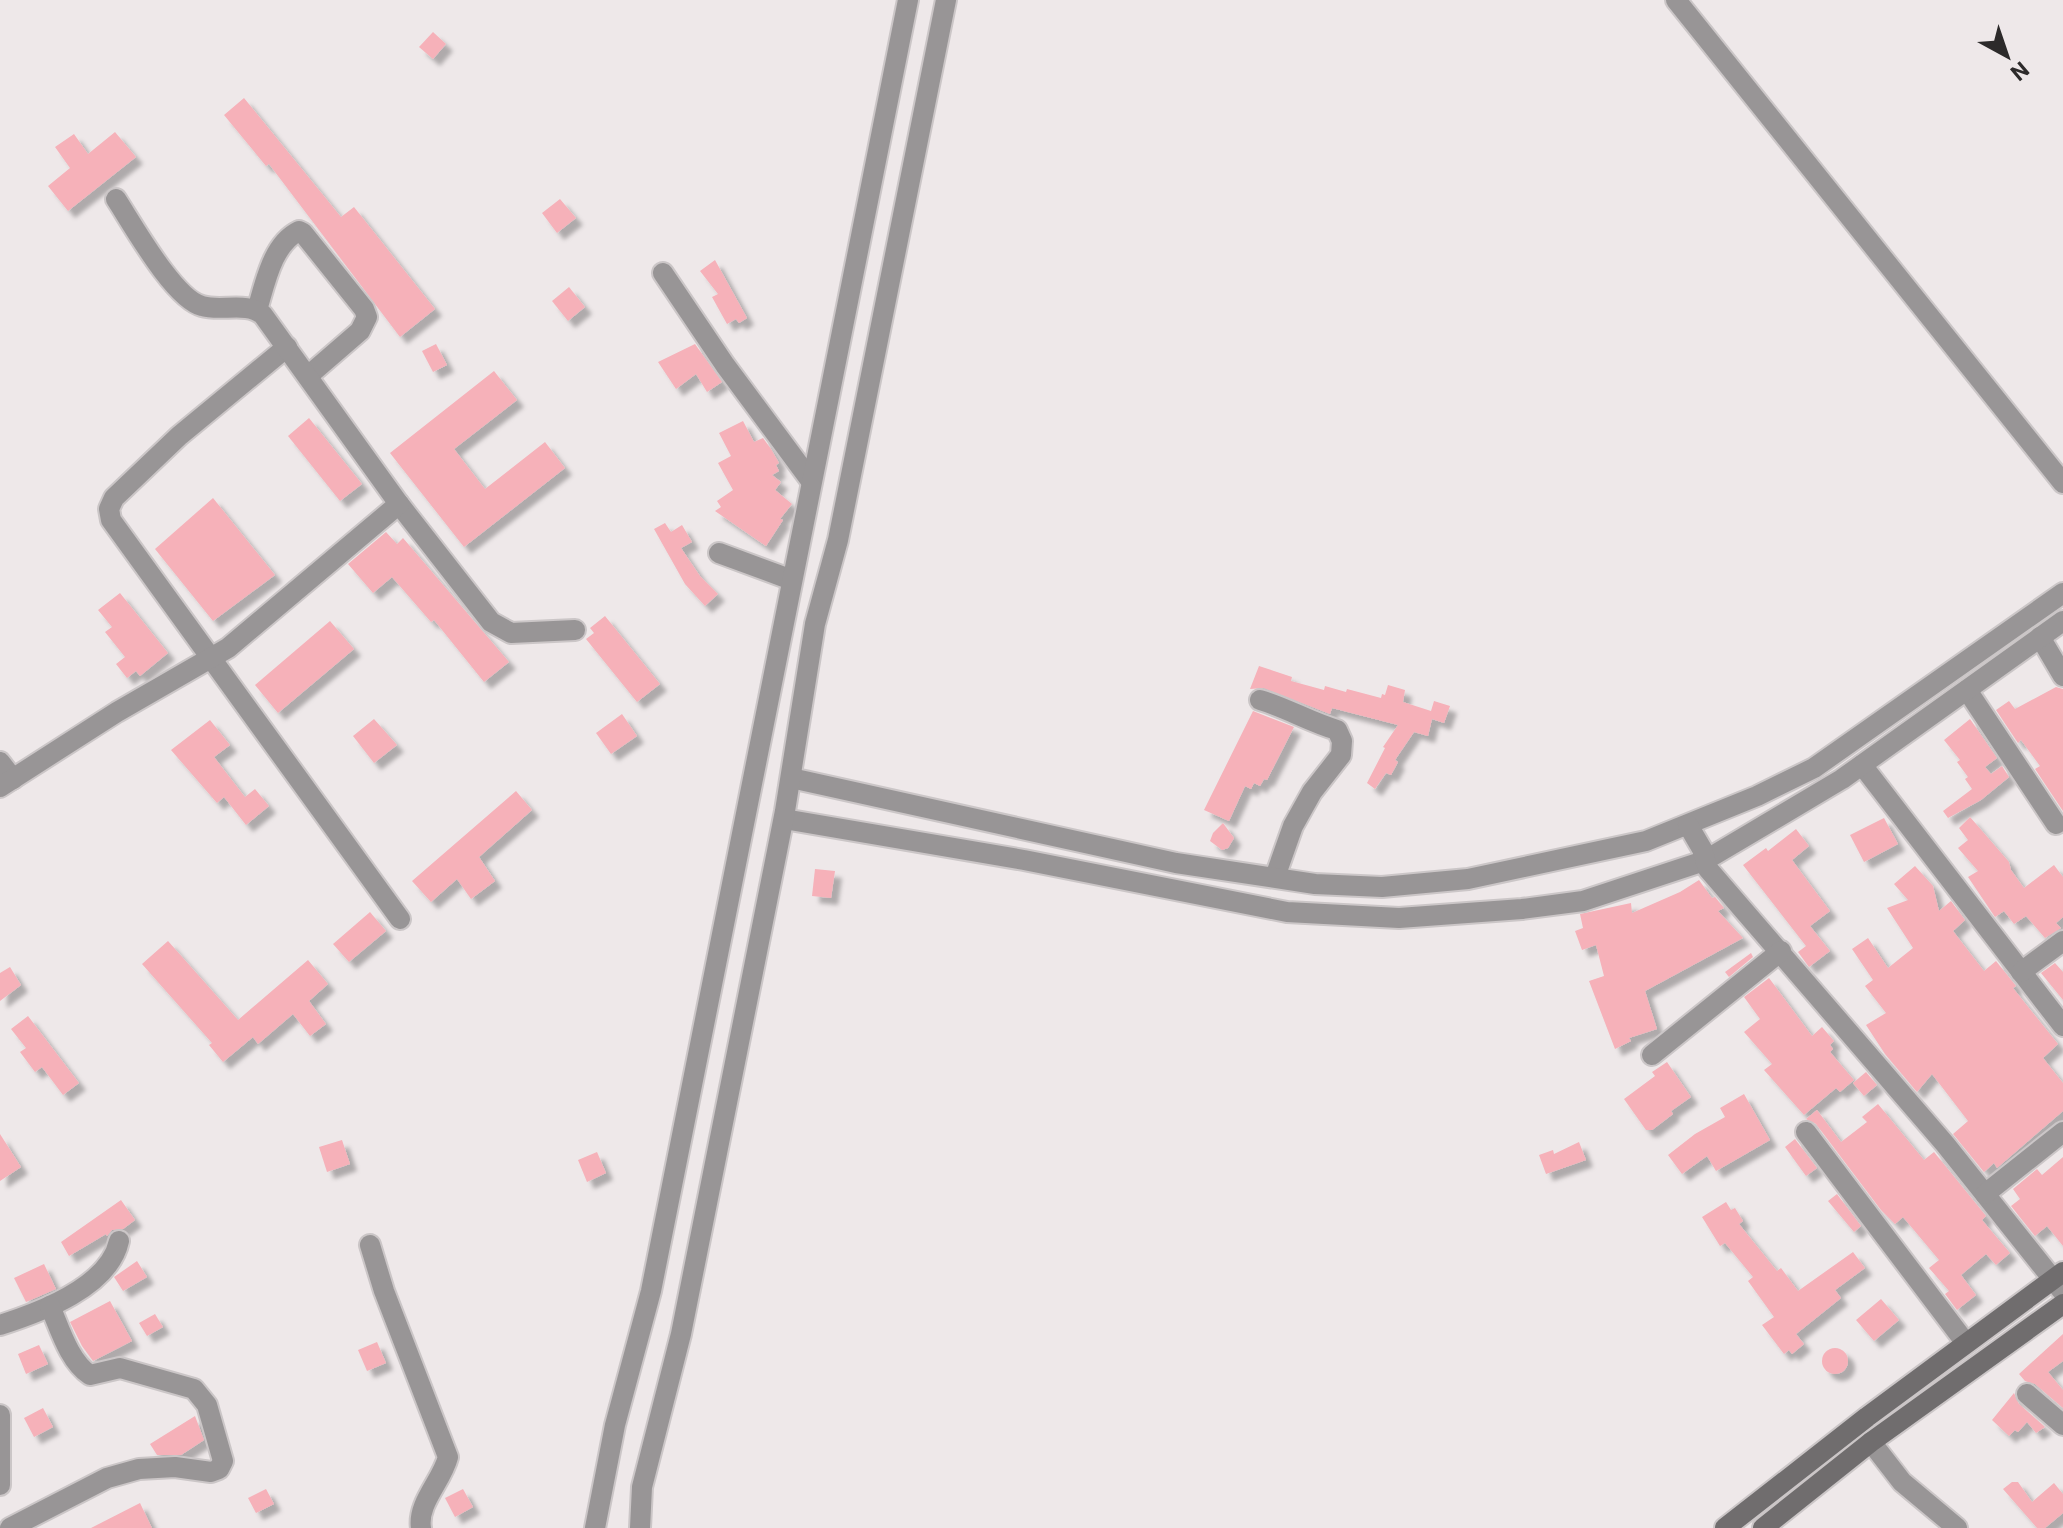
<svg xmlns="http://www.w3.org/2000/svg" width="2063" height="1528" font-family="Roboto,sans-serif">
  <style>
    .building { fill: #f6b1b9; filter: url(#shadow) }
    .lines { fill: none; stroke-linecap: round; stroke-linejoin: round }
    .street-casing { stroke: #cbc6c7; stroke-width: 24 }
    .secondary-casing { stroke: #cbc6c7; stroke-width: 24 }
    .street { stroke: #989596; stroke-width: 20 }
    .secondary { stroke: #706d6e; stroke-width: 20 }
  </style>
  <defs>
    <filter id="shadow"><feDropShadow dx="7" dy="7" stdDeviation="2" flood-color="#0004"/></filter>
  </defs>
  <rect width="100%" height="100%" fill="#eee8e9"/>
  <g class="building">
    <polygon points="433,32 446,44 433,59 419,47"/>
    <polygon points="244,98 341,217 354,207 435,309 400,337 269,164 266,166 224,115"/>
    <polygon points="115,132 136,157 68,211 48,186 70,168 55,147 74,134 88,154"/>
    <polygon points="560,199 576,218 557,233 542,213"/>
    <polygon points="715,260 747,318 739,323 736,319 727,324 712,297 718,294 700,271"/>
    <polygon points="569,287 585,307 568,321 552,301"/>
    <polygon points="436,344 447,365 433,372 422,351"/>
    <polygon points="695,344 722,382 707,392 696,374 676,389 658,362"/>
    <polygon points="494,371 517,400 454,449 485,489 545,442 565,468 464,547 390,453"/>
    <polygon points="309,418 362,484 340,501 288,436"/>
    <polygon points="743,421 754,442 763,438 771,449 779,463 776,465 779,471 772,475 781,482 775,490 792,504 780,519 783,520 766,546 715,511 721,507 717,501 733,490 718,463 731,456 719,433"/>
    <polygon points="213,498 275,575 213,621 155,549"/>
    <polygon points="665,523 671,532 682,525 692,542 681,548 700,576 718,594 705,606 685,584 654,529"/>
    <polygon points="386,532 397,544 403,538 509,662 484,682 434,620 431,622 392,577 373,593 348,564"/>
    <polygon points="120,593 168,653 140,676 136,671 127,678 116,664 125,657 105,632 112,627 98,610"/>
    <polygon points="605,616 660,684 637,702 586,639 594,633 590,628"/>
    <polygon points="330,621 354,649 278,713 255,685"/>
    <polygon points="1259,666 1292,677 1291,681 1324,690 1325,686 1346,692 1347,689 1381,698 1382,694 1385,695 1388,685 1405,690 1403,702 1431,711 1434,701 1450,706 1444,723 1432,719 1428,736 1414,732 1395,760 1398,762 1391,775 1386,773 1375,789 1367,783 1385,748 1383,747 1398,725 1332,708 1330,714 1264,688 1250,689"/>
    <polygon points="2056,687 2063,689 2063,811 2035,769 2040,766 2021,740 2018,743 1996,710 2009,701 2015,709"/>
    <polygon points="1253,711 1294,727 1267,780 1264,779 1260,786 1254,783 1251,789 1245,786 1229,821 1204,810"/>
    <polygon points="622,714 637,736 611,754 596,733"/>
    <polygon points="374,719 397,745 374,763 353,736"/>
    <polygon points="1970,719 1997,758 1985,767 1991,774 2002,766 2009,777 1981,800 1948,818 1943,811 1972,789 1965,779 1968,777 1957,762 1960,760 1944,740"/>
    <polygon points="210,720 230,745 214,757 245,797 255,789 269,806 246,825 224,797 217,803 171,750"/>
    <polygon points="516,791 532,810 479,857 495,881 471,899 457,879 431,902 412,881"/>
    <polygon points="1970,817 2009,862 2011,870 2024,888 2054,865 2063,877 2063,917 2056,923 2061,928 2045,938 2026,916 2014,924 2004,911 1995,917 1968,877 1978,871 1958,848 1968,840 1959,828"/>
    <polygon points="1884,818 1898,844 1864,862 1850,835"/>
    <polygon points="1223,823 1234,838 1228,848 1222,850 1210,841 1213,833"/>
    <polygon points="1796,829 1809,846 1792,860 1830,911 1810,926 1830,951 1809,967 1798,952 1806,946 1743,865 1766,848 1768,851"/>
    <polygon points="1915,866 1933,886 1939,911 1951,901 1965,920 1953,931 1984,971 1996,961 2016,986 2013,988 2058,1044 2043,1058 2063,1083 2063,1111 1997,1168 1994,1163 1984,1172 1953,1134 1968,1121 1932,1074 1917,1092 1885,1054 1866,1025 1886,1013 1865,986 1873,980 1852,949 1868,938 1888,968 1913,948 1887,908 1908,900 1894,884"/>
    <polygon points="815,869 835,871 831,898 812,896"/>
    <polygon points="1699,880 1712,898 1715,897 1724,908 1718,911 1743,938 1645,991 1657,1029 1629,1038 1631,1041 1615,1049 1589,981 1604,976 1596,945 1582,950 1575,931 1583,928 1580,914 1631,903 1632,913 1680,892"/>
    <polygon points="370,912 386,931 349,962 333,944"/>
    <polygon points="168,941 238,1020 308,960 328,984 309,1001 326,1024 310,1036 293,1014 258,1044 253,1037 223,1062 209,1045 212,1043 142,964"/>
    <polygon points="1751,953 1753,957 1729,977 1725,972"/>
    <polygon points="2055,963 2063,972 2063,1000 2041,973"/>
    <polygon points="10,967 21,985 0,1001 0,973"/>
    <polygon points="1769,978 1812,1036 1822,1027 1834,1041 1830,1045 1833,1049 1830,1052 1854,1080 1840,1092 1836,1088 1804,1115 1764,1070 1772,1064 1744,1032 1760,1019 1744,997"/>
    <polygon points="28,1016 79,1083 63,1095 42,1067 35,1072 20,1052 26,1048 11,1029"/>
    <polygon points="1667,1062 1691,1097 1671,1111 1673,1114 1652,1130 1646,1130 1624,1099 1655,1076 1652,1072"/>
    <polygon points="1866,1072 1877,1085 1864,1096 1853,1083"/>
    <polygon points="1744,1094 1770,1140 1716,1171 1707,1156 1682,1174 1668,1155 1695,1134 1725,1117 1720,1108"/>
    <polygon points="1878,1104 1924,1160 1934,1152 1986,1216 1982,1220 2010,1253 1996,1265 1986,1254 1961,1275 1976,1295 1957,1310 1945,1294 1949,1291 1929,1268 1939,1260 1903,1217 1895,1224 1881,1210 1816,1124 1806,1119 1817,1110 1841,1142 1867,1122 1862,1117"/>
    <polygon points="0,1134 21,1167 0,1181"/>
    <polygon points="1795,1139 1817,1168 1806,1176 1785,1147"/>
    <polygon points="342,1140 350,1164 327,1172 319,1147"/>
    <polygon points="1579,1142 1586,1160 1546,1174 1539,1155 1553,1150 1554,1154"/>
    <polygon points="597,1152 606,1173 587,1182 578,1160"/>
    <polygon points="2063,1157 2063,1246 2047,1226 2035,1236 2011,1206 2020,1199 2013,1189 2037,1169 2042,1175"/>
    <polygon points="1837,1194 1861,1226 1854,1232 1828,1201"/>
    <polygon points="121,1200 135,1220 123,1229 112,1230 107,1236 106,1234 69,1256 61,1242"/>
    <polygon points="1726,1202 1731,1210 1735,1208 1743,1221 1739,1224 1777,1271 1781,1268 1798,1291 1853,1252 1865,1268 1835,1290 1841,1298 1796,1334 1804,1344 1792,1354 1789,1350 1784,1354 1762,1325 1774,1317 1748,1281 1753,1277 1725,1243 1720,1246 1702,1217"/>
    <polygon points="137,1261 147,1277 123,1291 114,1277"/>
    <polygon points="44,1264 56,1289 26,1302 14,1278"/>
    <polygon points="1881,1299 1899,1320 1874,1341 1856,1320"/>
    <polygon points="110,1301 132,1341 93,1361 82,1346 70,1322"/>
    <polygon points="155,1314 163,1327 147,1336 139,1323"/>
    <polygon points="2063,1334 2063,1361 2048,1372 2063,1390 2063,1408 2035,1384 2025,1381 2019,1374"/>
    <polygon points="377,1342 386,1363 367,1371 358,1350"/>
    <polygon points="39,1345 48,1364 26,1374 18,1354"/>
    <circle cx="1835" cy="1361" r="13"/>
    <polygon points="2014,1393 2019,1404 2045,1427 2036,1433 2027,1422 2018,1432 2015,1430 2009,1436 1992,1420"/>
    <polygon points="43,1408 53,1427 34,1437 24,1418"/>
    <polygon points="195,1416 204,1440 181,1455 157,1455 150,1444"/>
    <polygon points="2012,1482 2018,1482 2032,1502 2054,1483 2063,1494 2063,1513 2045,1528 2037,1528 2003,1489"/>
    <polygon points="266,1489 274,1504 256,1513 248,1498"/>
    <polygon points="463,1489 473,1507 455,1517 445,1498"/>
    <polygon points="140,1503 152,1528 91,1528"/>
  </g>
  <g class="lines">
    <defs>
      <g id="street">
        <polyline points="1676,0 2063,483"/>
        <polyline points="663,273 725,365 811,481"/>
        <path d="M257 310C265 284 272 244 299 231L303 233 364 309 367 317 360 331 308 376"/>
        <polyline points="287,347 179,436 114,498 109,509 111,520 400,919"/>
        <polyline points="399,504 491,622 511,633 575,630"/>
        <polyline points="719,553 792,580"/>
        <polyline points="2040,637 2063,676"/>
        <polyline points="1967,690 2056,824"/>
        <path d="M1260 700C1287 708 1310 722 1337 730L1342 741 1341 755 1312 792 1293 826 1275 877"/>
        <polyline points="0,762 13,779"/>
        <polyline points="1862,765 2063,1026"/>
        <polyline points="791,778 1176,863 1315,884 1382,887 1468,879 1646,841 1757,796 1814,768 2063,593"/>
        <path d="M0 787 117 712 228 648 399 504 263 315C247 301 221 312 202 306 174 299 133 225 116 199"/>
        <polyline points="784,819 1024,860 1287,912 1399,918 1522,909 1583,901 1704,861 1842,779 2063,621"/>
        <polyline points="1688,825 1702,849 1708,869 1945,1144 2063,1292"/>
        <polyline points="2021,972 2063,941"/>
        <polyline points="1652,1055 1781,951"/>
        <polyline points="1806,1132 1965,1342"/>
        <polyline points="1985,1194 2063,1132"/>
        <path d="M370 1245 384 1291 448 1457C442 1481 417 1503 421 1528"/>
        <path d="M0 1325C41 1312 109 1287 119 1241"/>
        <polyline points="2027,1394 2063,1425"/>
        <polyline points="0,1415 0,1485"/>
        <polyline points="1871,1442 1902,1482 1957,1528"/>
        <path d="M10 1528 107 1478 139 1469 175 1467 211 1472 219 1469 223 1461 207 1405 194 1389 120 1368 90 1375C69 1361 60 1329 50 1306"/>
        <polyline points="595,1528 615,1425 651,1291 908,0"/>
        <polyline points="640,1528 642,1487 681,1334 785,811 815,624 838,540 946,0"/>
      </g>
      <g id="secondary">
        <polyline points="1725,1528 1867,1417 2063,1272"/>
        <polyline points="1763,1528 1871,1442 2063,1304"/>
      </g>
    </defs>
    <use href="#street" class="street-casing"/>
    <use href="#secondary" class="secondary-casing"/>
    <use href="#street" class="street"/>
    <use href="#secondary" class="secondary"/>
  </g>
  <g transform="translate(2007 56) rotate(140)" stroke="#eee8e9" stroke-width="6" paint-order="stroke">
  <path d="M0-6L14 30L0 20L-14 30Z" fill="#2c2a2a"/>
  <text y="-12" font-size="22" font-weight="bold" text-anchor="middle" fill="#2c2a2a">N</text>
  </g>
</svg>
